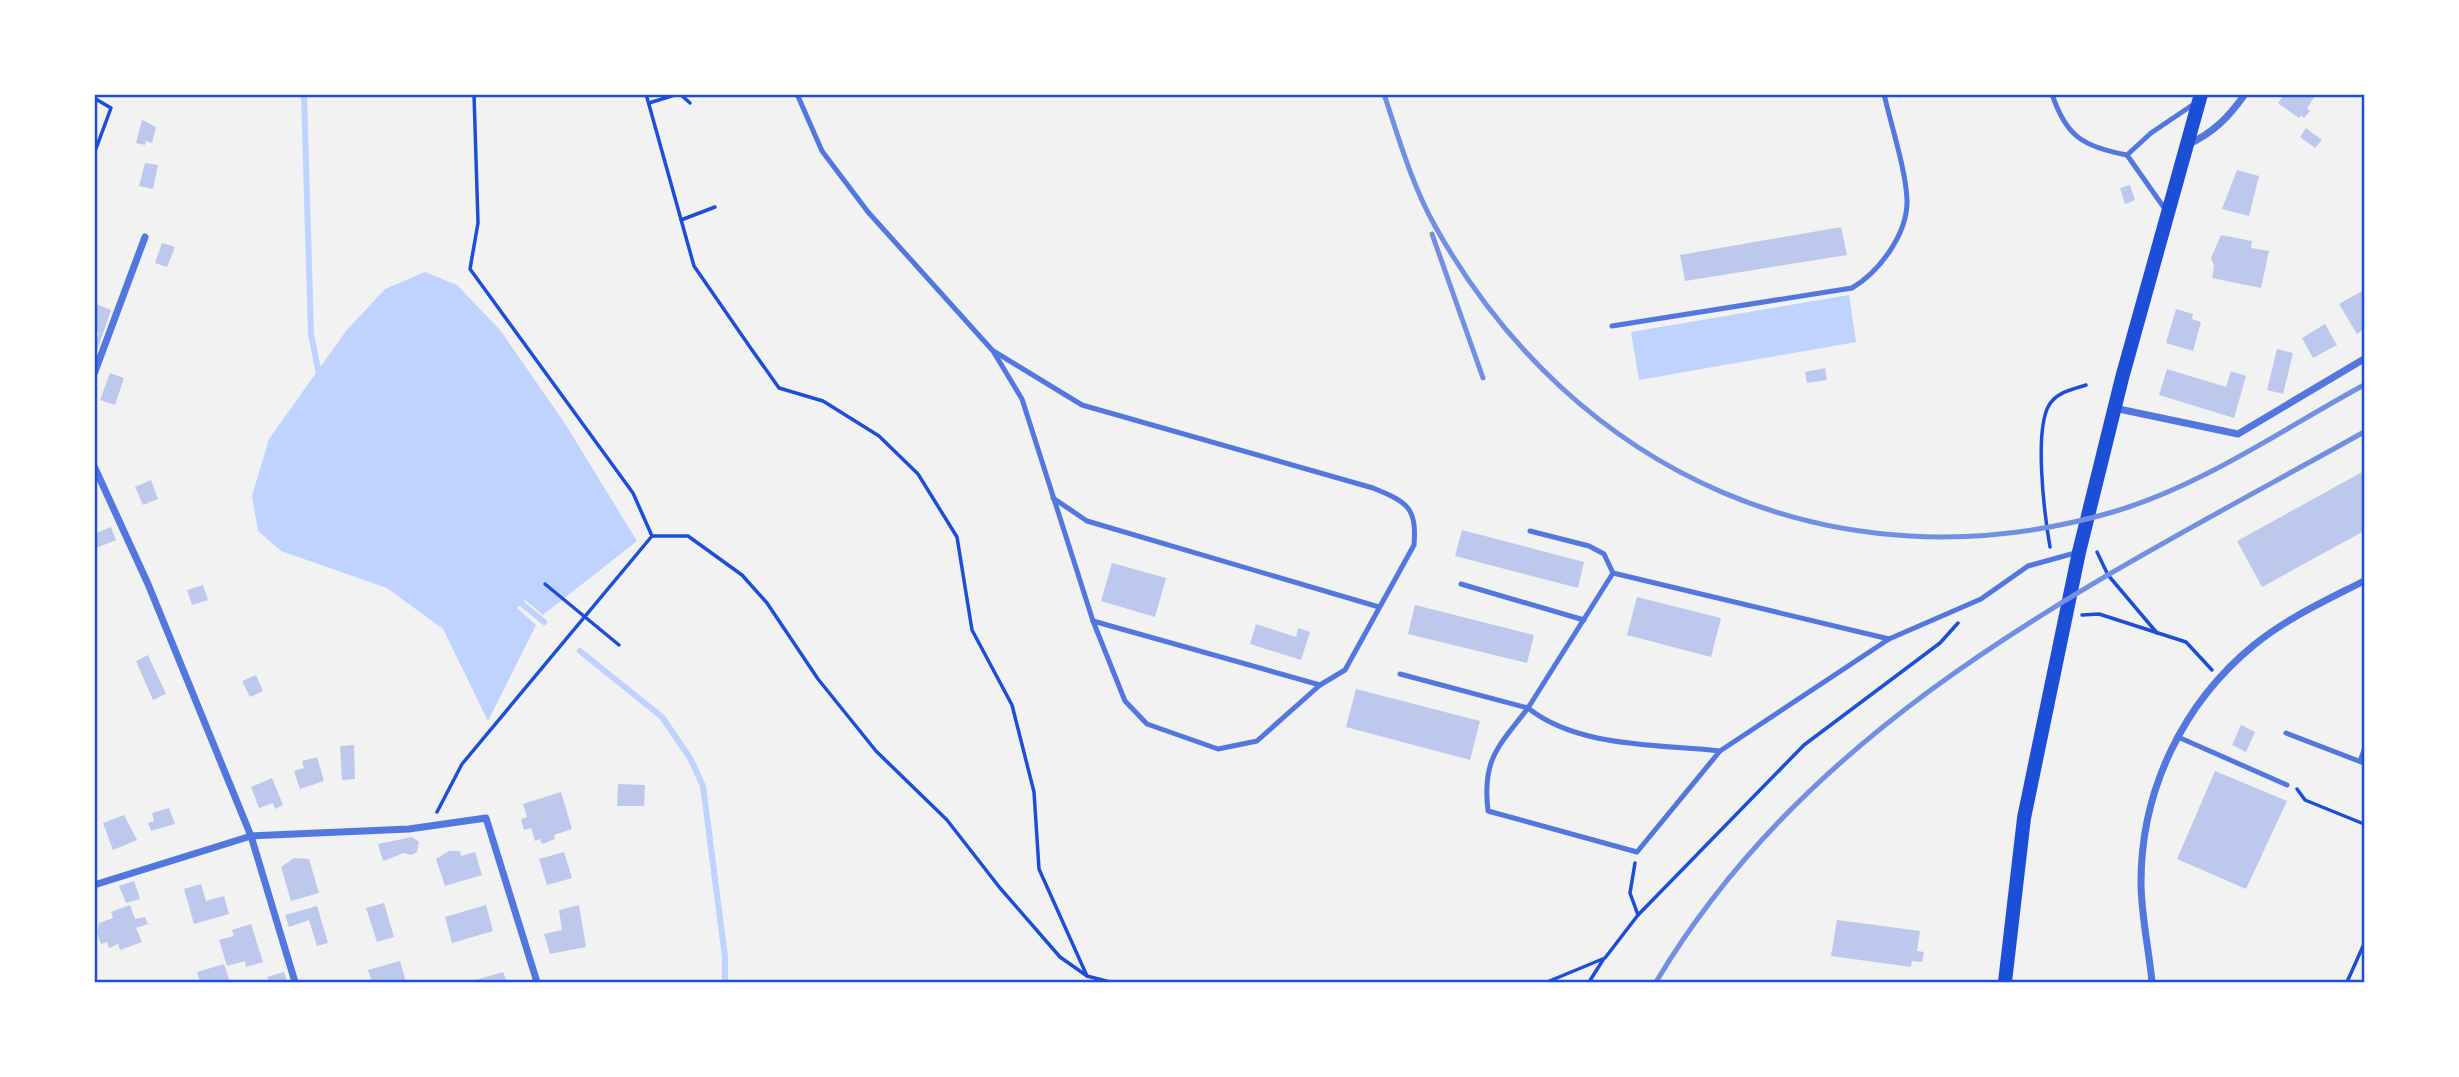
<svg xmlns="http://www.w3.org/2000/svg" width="2459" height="1077" font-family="'IBM Plex Sans',sans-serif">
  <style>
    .water { fill: #bfd3fe }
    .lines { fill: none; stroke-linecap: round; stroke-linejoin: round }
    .stream { stroke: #bfd3fe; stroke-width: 6 }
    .building { fill: #bdc9ec }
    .path { stroke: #1d4ed8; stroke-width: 3.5 }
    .service { stroke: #5277de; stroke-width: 5 }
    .minor { stroke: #5277de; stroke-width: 7 }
    .secondary { stroke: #1d4ed8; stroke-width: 14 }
    .rail { stroke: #7290e2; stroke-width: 5 }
    .neatline { fill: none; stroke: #1d4ed8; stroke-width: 2.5 }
  </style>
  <rect width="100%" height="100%" fill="#f2f2f2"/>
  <g class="water">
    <polygon points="425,272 457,285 500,330 564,422 637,541 543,615 525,600 517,608 536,625 488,721 443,629 387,588 281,551 258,531 252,496 269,439 346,331 385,289"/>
    <polygon points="1849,295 1856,342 1639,380 1631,332"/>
  </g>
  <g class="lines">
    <g class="stream">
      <polyline points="304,94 311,334 320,379"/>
      <polyline points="516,599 544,622"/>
      <polyline points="580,651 662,717 690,758 703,786 725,957 725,982"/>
    </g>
  </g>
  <g class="building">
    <polygon points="2285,94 2315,96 2307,108 2310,111 2304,118 2301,115 2299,118 2278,103"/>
    <polygon points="142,120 156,127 152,143 146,141 145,145 136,143"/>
    <polygon points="2306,128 2322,140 2315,148 2300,137"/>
    <polygon points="145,163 158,165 153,189 139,186"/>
    <polygon points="2237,170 2259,176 2249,216 2222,209"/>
    <polygon points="2130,185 2135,200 2125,204 2120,188"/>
    <polygon points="1841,227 1847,255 1685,281 1680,255"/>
    <polygon points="2221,235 2252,241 2251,248 2269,251 2261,288 2212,278 2214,266 2211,258"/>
    <polygon points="162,243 175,247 167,267 155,263"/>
    <polygon points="2362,291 2364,329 2357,334 2339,304"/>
    <polygon points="94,303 111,310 95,356 94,345 99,333 94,331"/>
    <polygon points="2176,309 2193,314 2192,319 2201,322 2193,351 2166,343"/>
    <polygon points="2325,324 2337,345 2313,358 2302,338"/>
    <polygon points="2277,349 2293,353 2283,394 2267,390"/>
    <polygon points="1825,368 1827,380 1807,383 1805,372"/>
    <polygon points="2167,369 2226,387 2231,371 2246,376 2234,418 2159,395"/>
    <polygon points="110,373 124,378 115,405 100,400"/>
    <polygon points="2364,471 2364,531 2262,587 2237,541"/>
    <polygon points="151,480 158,499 143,505 135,487"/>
    <polygon points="111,527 116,540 94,549 94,534"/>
    <polygon points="1462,530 1584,562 1578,588 1455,556"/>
    <polygon points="1112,563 1166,578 1155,617 1101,601"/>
    <polygon points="203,585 208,600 192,605 187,590"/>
    <polygon points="1637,597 1721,618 1711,657 1627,635"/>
    <polygon points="1415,605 1534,635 1527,663 1408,634"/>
    <polygon points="1256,624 1296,637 1298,628 1310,632 1301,660 1250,644"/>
    <polygon points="148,655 166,694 153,700 136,661"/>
    <polygon points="256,675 263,691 250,697 242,681"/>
    <polygon points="1356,689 1480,721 1470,760 1346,727"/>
    <polygon points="2241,725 2255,732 2246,752 2232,745"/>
    <polygon points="354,745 355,779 342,780 340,746"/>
    <polygon points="317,757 324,781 300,789 294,771 304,768 302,761"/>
    <polygon points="2215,771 2287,801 2246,889 2177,859"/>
    <polygon points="272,778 283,805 275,809 273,803 259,808 251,787"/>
    <polygon points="618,784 645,785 644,806 617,806"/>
    <polygon points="561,792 572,829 554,835 555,839 542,844 540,839 535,841 531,828 524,830 521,819 527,817 523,804"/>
    <polygon points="169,808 175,824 151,831 148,823 154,821 152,813"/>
    <polygon points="124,815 137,840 113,850 103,823"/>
    <polygon points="412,837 419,842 417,852 411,855 404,853 383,861 378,844"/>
    <polygon points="449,851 460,851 461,856 475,852 482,875 445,886 436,859"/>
    <polygon points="564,852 572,878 547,885 539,859"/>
    <polygon points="294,858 309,859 319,893 291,901 281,867"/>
    <polygon points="134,881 140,899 126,903 119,886"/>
    <polygon points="201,884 206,901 224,896 229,914 194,924 184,889"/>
    <polygon points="384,903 394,937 377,942 366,908"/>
    <polygon points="130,905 135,919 145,917 148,924 136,928 142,942 120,950 118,944 109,948 107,942 101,944 97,933 99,923 113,918 111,912"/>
    <polygon points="486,905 493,931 452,943 445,917"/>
    <polygon points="579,905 586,947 550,954 544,934 562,930 559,910"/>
    <polygon points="317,906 328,943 317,946 309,920 289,927 285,915"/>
    <polygon points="1837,920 1920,931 1917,951 1924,952 1922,962 1912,961 1911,967 1831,956"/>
    <polygon points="251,924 263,962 246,967 245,961 227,966 219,940 234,936 232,930"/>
    <polygon points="400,961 406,982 372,982 368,970"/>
    <polygon points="224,964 230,982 200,982 197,972"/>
    <polygon points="284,972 287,982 269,982 267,977"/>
    <polygon points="503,972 507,982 469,982"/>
  </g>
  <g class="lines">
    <g class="path">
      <polyline points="474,94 478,223 470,269 633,493 652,536"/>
      <polyline points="646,94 694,266 752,350 779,388 823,401 879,436 918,474 957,537 972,630 1012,705 1034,792 1039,869 1087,976"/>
      <polyline points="680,94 690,103"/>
      <polyline points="94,98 111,108 94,154"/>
      <polyline points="649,103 678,94"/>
      <polyline points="681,220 715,207"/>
      <path d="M2050 547C2045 518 2032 422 2052 401 2061 391 2074 389 2086 385"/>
      <polyline points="2097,552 2108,575 2157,633"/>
      <polyline points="545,584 619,645"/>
      <polyline points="2082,615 2099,614 2186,642 2212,670"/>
      <polyline points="2297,789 2305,800 2364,824"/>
      <polyline points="437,812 462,764 652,536 688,536 742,575 767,603 818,679 876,751 947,820 1000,888 1060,957 1087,976 1110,982"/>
      <polyline points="1635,863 1630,893 1638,915"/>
      <polyline points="1547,982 1605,958 1638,915 1804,745 1940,643 1958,623"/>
      <polyline points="1589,982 1603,960"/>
      <polyline points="2347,982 2364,944"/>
    </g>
    <g class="service">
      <polyline points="797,94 822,151 868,212 993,351 1022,399 1093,621 1125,701 1147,724 1218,749 1257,741 1320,685"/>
      <path d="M2052 94C2066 137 2084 147 2127 155"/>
      <polyline points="2165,209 2127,155 2151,133 2194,104"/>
      <path d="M1612 326 1852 288C1879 272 1908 234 1907 200 1906 170 1891 125 1884 94"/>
      <path d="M995 352 1082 405 1373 488C1407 502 1417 507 1414 545L1345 670 1320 685 1093 621"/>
      <polyline points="1053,498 1087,521 1379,607"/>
      <polyline points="1530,531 1589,546 1604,554 1613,573"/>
      <polyline points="1461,584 1584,620"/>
      <polyline points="1400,674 1528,708 1613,573 1889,639"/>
      <polyline points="2286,733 2364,763"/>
      <polyline points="2178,737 2287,785"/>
      <path d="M1720 751C1658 744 1578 748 1528 708 1498 747 1482 759 1488 811L1637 852 1720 751 1889 639 1981 599 2028 566 2075 553"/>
      <polyline points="2360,761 2364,750"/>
    </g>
    <g class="minor">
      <path d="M2189 144C2214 132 2229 117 2245 94"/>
      <polyline points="94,374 145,237"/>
      <polyline points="2114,408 2238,434 2364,359"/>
      <polyline points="94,466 148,584 251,836 295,982"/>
      <polyline points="94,885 251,836 409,829 486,818 537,982"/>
      <path d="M2152 982C2149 950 2141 915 2141 882 2141 790 2183 703 2254 645 2287 618 2327 600 2364 581"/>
    </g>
    <polyline class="secondary" points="2005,982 2024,818 2079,552 2122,378 2201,94"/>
    <g class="rail">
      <path d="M1384 94C1399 139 1412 185 1435 226 1574 475 1837 592 2113 512 2202 486 2283 429 2364 385"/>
      <polyline points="1432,234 1483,378"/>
      <path d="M1656 982C1818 711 2100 580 2364 432"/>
    </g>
  </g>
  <rect width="2459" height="1077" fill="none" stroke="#ffffff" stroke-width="192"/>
  <rect x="96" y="96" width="2267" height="885" class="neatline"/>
</svg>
